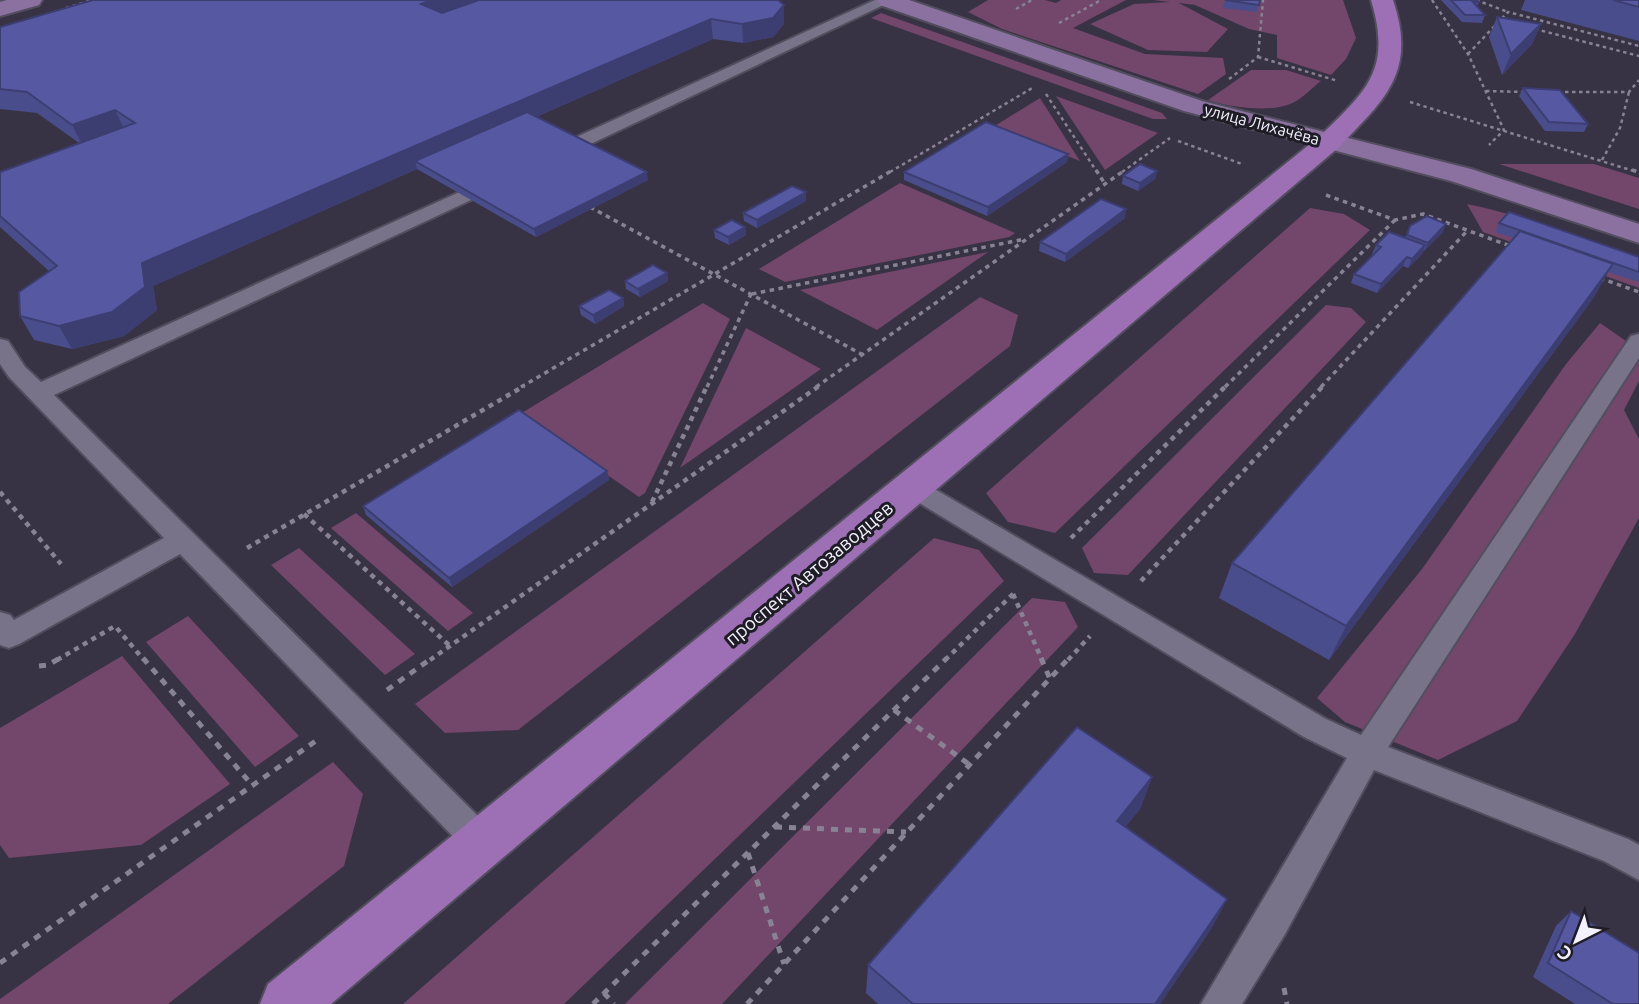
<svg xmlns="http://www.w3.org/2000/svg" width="1639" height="1004" font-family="Ubuntu,sans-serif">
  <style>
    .green { fill: #73466b }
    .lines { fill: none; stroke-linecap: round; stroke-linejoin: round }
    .service-casing { stroke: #524e5e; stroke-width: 4 }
    .secondary-casing { stroke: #524e5e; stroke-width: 4 }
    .primary-casing { stroke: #524e5e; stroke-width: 4 }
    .path-far3 { stroke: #888394; stroke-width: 2.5; stroke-dasharray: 3.5 3.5; stroke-linecap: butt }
    .path-far2 { stroke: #888394; stroke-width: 3.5; stroke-dasharray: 4.5 4.5; stroke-linecap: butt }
    .path-far1 { stroke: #888394; stroke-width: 4.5; stroke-dasharray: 5 5; stroke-linecap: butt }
    .path { stroke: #888394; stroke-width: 5; stroke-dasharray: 7 7; stroke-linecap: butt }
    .service { fill: #797389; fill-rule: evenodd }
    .secondary { fill: #8b719f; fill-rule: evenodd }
    .primary { fill: #9d6fb5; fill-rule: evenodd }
    .wall { fill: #4a4d8b }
    .shaded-wall { fill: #3c3e71 }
    .building { fill: #5659a2; stroke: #3c3e71; stroke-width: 2 }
    .labels { text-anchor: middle; stroke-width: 6; stroke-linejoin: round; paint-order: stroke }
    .far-street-label { font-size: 16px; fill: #f4f1fe; stroke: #1e1c25 }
    .street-label { font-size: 19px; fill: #f4f1fe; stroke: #1e1c25 }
  </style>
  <rect width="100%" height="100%" fill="#383245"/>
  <g class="green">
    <polygon points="988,0 1045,0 1056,3 1061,0 1126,0 1073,28 1145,54 1223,58 1226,74 1198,94 1002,29 968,12"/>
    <polygon points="1153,0 1343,0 1356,38 1346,59 1331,75 1277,58 1277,35 1249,29 1195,5 1179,3 1228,29 1207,52 1148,50 1090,24 1134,4 1170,2"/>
    <polygon points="881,13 1162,113 1167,119 1153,119 871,18"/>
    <path d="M1251 70H1286L1321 81C1312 88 1301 100 1290 104 1269 113 1229 107 1208 100Z"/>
    <polygon points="1056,96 1158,133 1105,170"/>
    <polygon points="1040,98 1080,161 993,127"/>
    <polygon points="1499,164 1594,164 1639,178 1639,209"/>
    <polygon points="900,183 1015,233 1009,237 785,282 759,269"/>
    <path d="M1467 204C1527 216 1583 239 1639 263V288L1483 232Z"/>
    <polygon points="1310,208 1344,214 1370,230 1055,533 1008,522 986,493"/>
    <polygon points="988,252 877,330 800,290"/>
    <polygon points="980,297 1018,315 1010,346 518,730 445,733 415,704"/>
    <polygon points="703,303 730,319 645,493 639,497 520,414"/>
    <polygon points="1326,305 1351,308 1366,322 1128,575 1094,573 1082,548"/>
    <polygon points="1600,323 1639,350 1639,381 1624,410 1639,439 1639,518 1575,634 1517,721 1438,760 1345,722 1317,698 1422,569 1566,364"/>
    <polygon points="746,328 821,369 680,468"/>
    <polygon points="356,513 473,613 448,631 331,528"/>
    <polygon points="934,538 979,550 1004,581 564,1004 403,1004"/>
    <polygon points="299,548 415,654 385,675 271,565"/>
    <polygon points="1032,598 1065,602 1078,627 722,1004 625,1004"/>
    <polygon points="188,616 299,736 255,767 146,642"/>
    <polygon points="122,656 230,784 141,845 9,858 0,845 0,728"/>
    <polygon points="333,762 363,794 344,866 168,1004 0,1004 0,999"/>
  </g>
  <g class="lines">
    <defs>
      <g id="service">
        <polygon points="875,0 894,0 582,148 576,149 567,144 570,140"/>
        <polygon points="464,190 474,196 471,200 54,395 494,832 499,843 494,854 482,859 470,854 180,554 19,644 9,648 0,645 0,612 10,615 14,620 164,538 9,377 0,364 0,339 8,341 25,367 41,382"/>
        <polygon points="1639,334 1639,358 1388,747 1628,839 1639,845 1639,880 1604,861 1374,770 1285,934 1242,1004 1201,1004 1347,758 1304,737 903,493 899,487 903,481 912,478 921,481 1326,719 1361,735 1631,336"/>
      </g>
      <g id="secondary">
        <polygon points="7,0 42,0 39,5 0,16 0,2"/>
        <polygon points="877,0 909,0 1202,101 1471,169 1639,224 1639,243 1451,181 1184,111 880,5"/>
      </g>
      <path id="primary" d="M1371 0H1393C1417 72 1386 98 1338 148L331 1004H260L268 984 1320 136C1367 90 1392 70 1371 0Z"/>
    </defs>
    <use href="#service" class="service-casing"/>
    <use href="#secondary" class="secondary-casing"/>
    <use href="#primary" class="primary-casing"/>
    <g class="path-far3">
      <polyline points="1432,0 1468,54 1504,130 1489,145"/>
      <polyline points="1476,0 1508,12"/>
      <polyline points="66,8 92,0"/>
      <polyline points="1016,9 1032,0"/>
      <polyline points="1059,23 1101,0"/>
      <polyline points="1535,29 1639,56"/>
      <polyline points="1468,54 1508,12 1639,46"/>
      <polyline points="1258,57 1338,81"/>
      <polyline points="1229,79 1258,57 1263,0"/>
      <polyline points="1486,91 1525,92"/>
      <polyline points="1558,92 1629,92 1639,80"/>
      <polyline points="1046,94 1097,172"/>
      <polyline points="1410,102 1637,172"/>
      <polyline points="1178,141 1242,164"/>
      <polyline points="1602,160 1620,128 1629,92"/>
      <polyline points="890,172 1034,87"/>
      <polyline points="1122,172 1170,138"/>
    </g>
    <g class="path-far2">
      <polyline points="1096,170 1105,184"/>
      <polyline points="1632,170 1639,172"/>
      <polyline points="1326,195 1395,220 1423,214 1513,247"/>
      <polyline points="590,207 863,355"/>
      <polyline points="1600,278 1639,292"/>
      <polyline points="752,294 1025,239"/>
      <polyline points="521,387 893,170"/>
      <polyline points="707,387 751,294"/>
      <polyline points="816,387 1125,170"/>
      <polyline points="1225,387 1395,220"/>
      <polyline points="1321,387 1467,231"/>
    </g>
    <g class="path-far1">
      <polyline points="0,492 61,564"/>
      <polyline points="652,502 707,386"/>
      <polyline points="304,514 450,646"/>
      <polyline points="1071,538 1226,386"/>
      <polyline points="247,548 524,386"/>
      <polyline points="1141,581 1323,386"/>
      <polyline points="1013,594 1042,660"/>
      <polyline points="57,660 115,626 144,660"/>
      <polyline points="430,660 819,386"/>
      <polyline points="945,660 1014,593"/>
      <polyline points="1068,660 1090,636"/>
    </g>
    <g class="path">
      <polyline points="143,658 252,785"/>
      <polyline points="1041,658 1050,679"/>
      <polyline points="39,666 48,665 60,658"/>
      <polyline points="387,690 432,658"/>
      <polyline points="894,710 970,765"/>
      <polyline points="775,827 906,832"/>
      <polyline points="748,853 784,964"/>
      <polyline points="0,963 320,738"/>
      <polyline points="1284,988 1287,1004"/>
      <polyline points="604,993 614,1004"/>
      <polyline points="593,1004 947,658"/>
      <polyline points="747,1004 1069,658"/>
    </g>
    <use href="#service" class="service"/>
    <use href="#secondary" class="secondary"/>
    <use href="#primary" class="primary"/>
  </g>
  <g class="wall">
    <polygon points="778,0 784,24 773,37 743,43 713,39 536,117 648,180 536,237 417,169 153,286 157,310 124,336 72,349 34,340 20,316 49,271 0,227 0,172 79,143 37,113 0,109 0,27"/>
    <polygon points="1225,0 1260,0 1257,12 1223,8"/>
    <polygon points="1441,0 1477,0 1479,2 1477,6 1485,15 1482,23 1462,22"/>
    <polygon points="1525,0 1639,0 1639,41 1521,10"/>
    <polygon points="1497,17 1541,24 1532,44 1502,75 1489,37"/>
    <polygon points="1523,88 1588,124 1584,132 1545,131 1519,96"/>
    <polygon points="1068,154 1067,162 987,216 904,180 904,172"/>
    <polygon points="1157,171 1155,179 1138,191 1122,184 1123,176"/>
    <polygon points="806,192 806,201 757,228 744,221 743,213"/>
    <polygon points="1125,218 1065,262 1039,251 1040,242"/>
    <polygon points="1499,223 1639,257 1639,282 1608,272 1594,297 1329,660 1219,598 1232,563 1514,238 1495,232"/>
    <polygon points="1410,226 1443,232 1424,251 1423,251 1422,254 1408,268 1403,266 1377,293 1351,283 1354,274 1374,255 1372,254 1376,245 1405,238"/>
    <polygon points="745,227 746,235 729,245 715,238 714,230"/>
    <polygon points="667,273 668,281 640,297 626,289 625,281"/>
    <polygon points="623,298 624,306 595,324 581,315 579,306"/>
    <polygon points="607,471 609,480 452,587 366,515 363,506"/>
    <polygon points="1152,777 1140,809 1125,827 1227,899 1211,929 1160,1004 878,1004 866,993 868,965"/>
    <polygon points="1571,911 1639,1004 1575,1004 1533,977 1556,926"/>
  </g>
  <g class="shaded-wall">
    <polygon points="431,0 482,0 426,23 421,4"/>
    <polygon points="784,5 784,24 773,37 743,43 742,24"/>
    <polygon points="711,19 713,39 424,166 415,161 417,169 153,286 157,310 124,336 72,349 59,326 142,263"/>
    <polygon points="1541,24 1532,44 1502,75 1511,54"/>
    <polygon points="115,110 125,131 83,146 72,125"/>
    <polygon points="1068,154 1067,162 987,216 988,207"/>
    <polygon points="1157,171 1155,179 1138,191 1140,183"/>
    <polygon points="647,172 648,180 536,237 534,229"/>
    <polygon points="806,192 806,201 757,228 757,220"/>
    <polygon points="1126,209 1125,218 1065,262 1066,254"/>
    <polygon points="1446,224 1443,232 1424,251 1428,243"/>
    <polygon points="745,227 746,235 729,245 728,237"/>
    <polygon points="1425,245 1422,254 1408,268 1412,259"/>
    <polygon points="1407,257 1403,266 1377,293 1381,284"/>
    <polygon points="1613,264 1594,297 1329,660 1346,626"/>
    <polygon points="667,273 668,281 640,297 638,289"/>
    <polygon points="623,298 624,306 595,324 593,315"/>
    <polygon points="607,471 609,480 452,587 449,578"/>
    <polygon points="1152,777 1140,809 1105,853 1117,821"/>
    <polygon points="1227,899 1211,929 1160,1004 1155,1004"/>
  </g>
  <g class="building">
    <polygon points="93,0 431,0 421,4 442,13 479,0 778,0 784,5 773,18 742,24 711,19 142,263 145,287 112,312 59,326 20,316 19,292 57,266 0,216 0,172 135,123 115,110 72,125 27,92 0,89 0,27"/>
    <polygon points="1225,0 1260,0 1259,5"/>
    <polygon points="1451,0 1477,0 1479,2 1473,2 1485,15 1465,15"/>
    <polygon points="1613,0 1639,0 1639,7"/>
    <polygon points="1497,17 1541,24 1511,54"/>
    <polygon points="1523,88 1560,90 1588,124 1549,122"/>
    <polygon points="527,112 647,172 534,229 415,161"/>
    <polygon points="986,122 1068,154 988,207 904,172"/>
    <polygon points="1140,164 1157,171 1140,183 1123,176"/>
    <polygon points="792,186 806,192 757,220 743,213"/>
    <polygon points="1101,199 1126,209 1066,254 1040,242"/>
    <polygon points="1509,212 1639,257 1639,272 1499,223"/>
    <polygon points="1427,216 1446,224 1428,243 1407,235 1410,226"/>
    <polygon points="732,220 745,227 728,237 714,230"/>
    <polygon points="1520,231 1613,264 1346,626 1232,563"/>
    <polygon points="1389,232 1425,245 1412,259 1407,257 1381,284 1354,274 1381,247 1376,245"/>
    <polygon points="653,265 667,273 638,289 625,281"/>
    <polygon points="609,290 623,298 593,315 579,306"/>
    <polygon points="519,410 607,471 449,578 363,506"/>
    <polygon points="1077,727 1152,777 1117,821 1227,899 1155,1004 913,1004 868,965"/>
    <polygon points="1571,911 1639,953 1639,1004 1613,1004 1548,963"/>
  </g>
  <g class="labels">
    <g class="far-street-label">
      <text transform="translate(1262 124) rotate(15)" y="6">улица Лихачёва</text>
    </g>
    <g class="street-label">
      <text transform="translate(809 573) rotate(-40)" y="7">проспект Автозаводцев</text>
    </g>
  </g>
  <g transform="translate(1576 941) rotate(222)" stroke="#1e1c25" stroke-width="5" paint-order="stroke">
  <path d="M0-5L12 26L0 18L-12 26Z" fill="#f4f1fe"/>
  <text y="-10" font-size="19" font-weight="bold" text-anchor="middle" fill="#f4f1fe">С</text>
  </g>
</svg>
